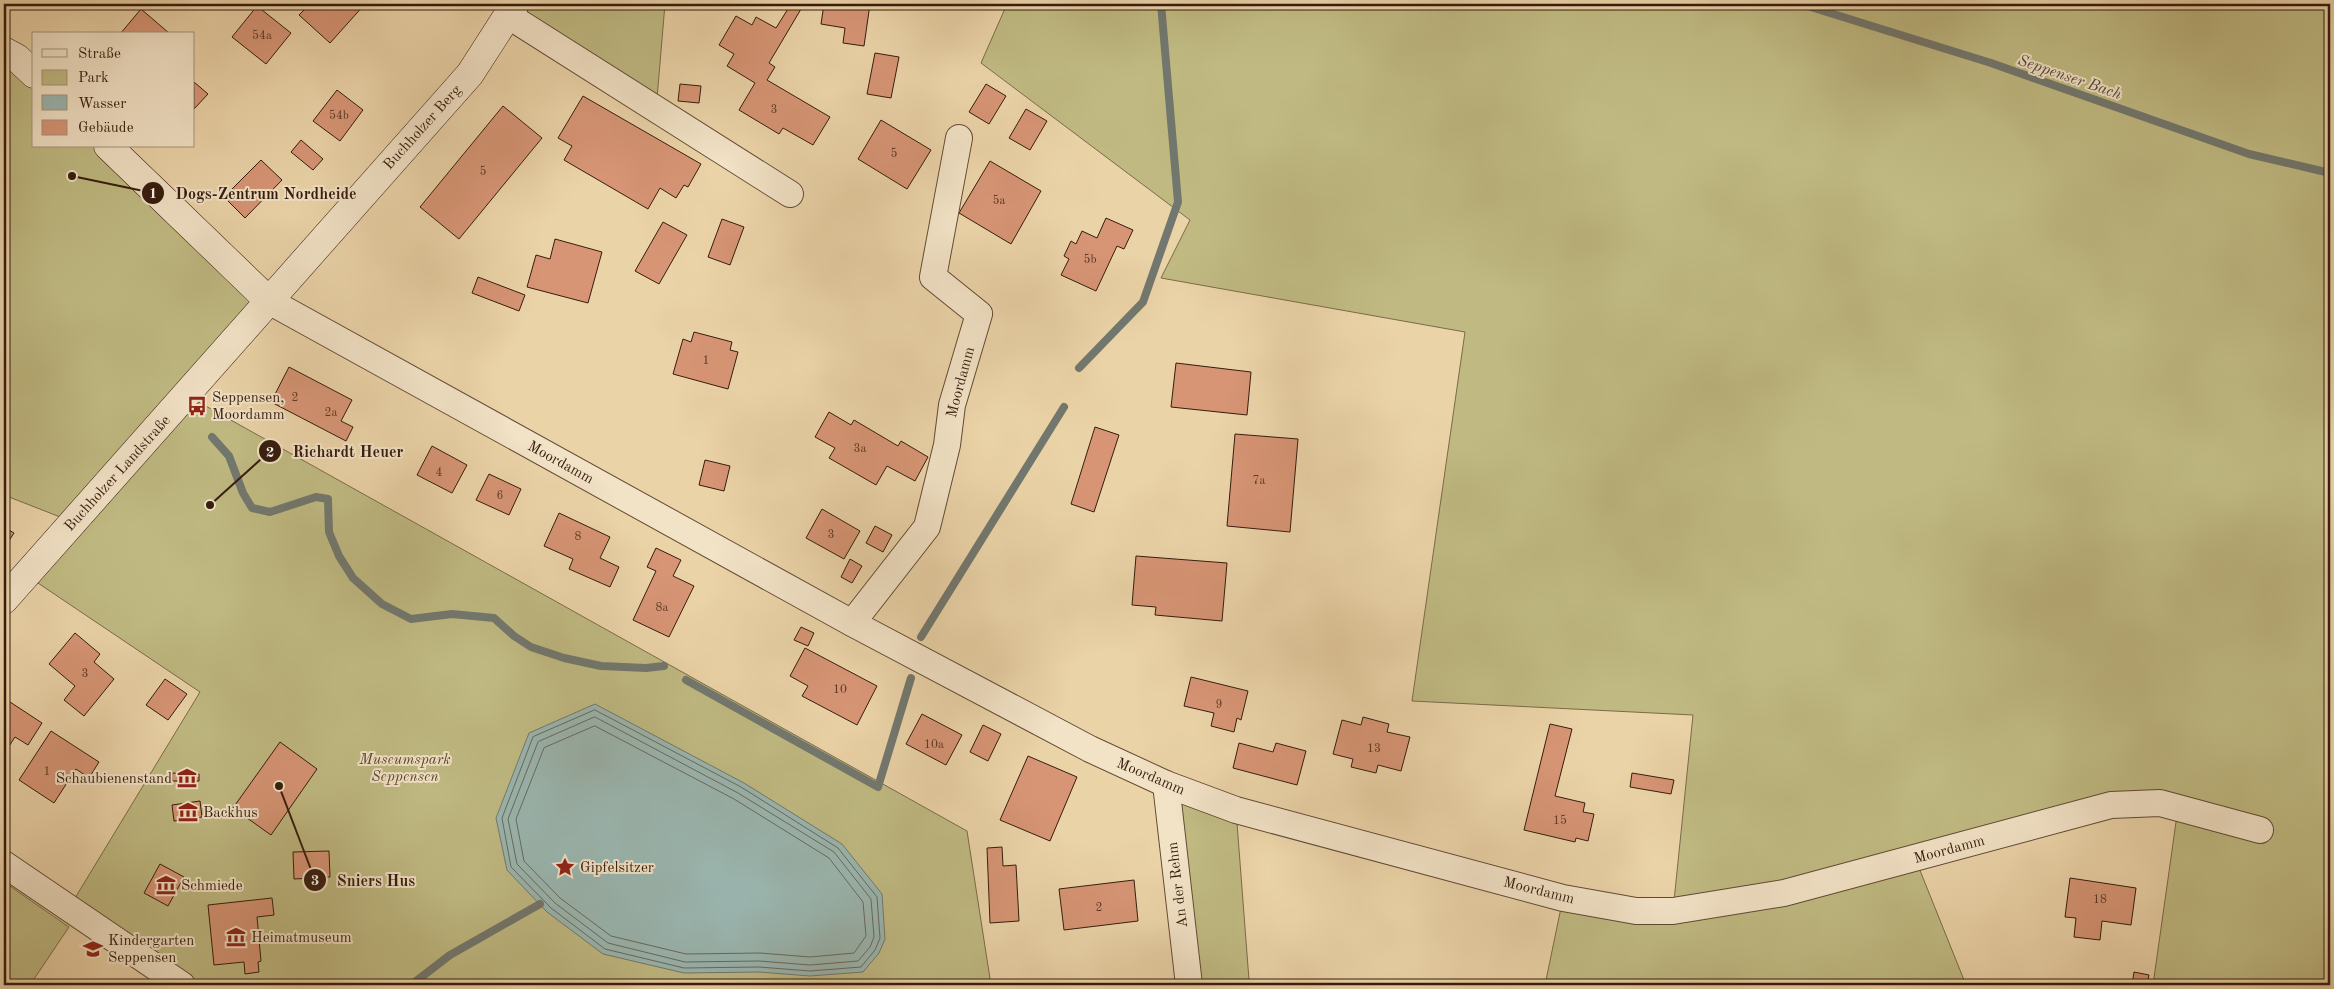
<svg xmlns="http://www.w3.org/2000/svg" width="2334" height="989" font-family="'Old Standard TT',serif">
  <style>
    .green { fill: #c0ba82; stroke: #7a6b48 }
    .water { fill: #9ab6b0; stroke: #72786f }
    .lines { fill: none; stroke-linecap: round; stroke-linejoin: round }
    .shore { stroke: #68695e; stroke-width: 1 }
    .stream { stroke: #72786f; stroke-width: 8 }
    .building { fill: #d79575; stroke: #351c0d }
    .street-casing { stroke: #624a34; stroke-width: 28 }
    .secondary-casing { stroke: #351c0d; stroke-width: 29 }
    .street { stroke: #f2e2c6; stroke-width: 26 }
    .secondary { stroke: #f2e2c6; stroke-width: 28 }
    .labels { text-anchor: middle; stroke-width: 4; stroke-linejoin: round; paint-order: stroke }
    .number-label { font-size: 12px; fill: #5e3a27 }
    .street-label { font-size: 15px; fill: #351c0d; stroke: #f2e2c6 }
    .poi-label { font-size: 15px; fill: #351c0d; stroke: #f2e2c6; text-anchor: start }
    .park-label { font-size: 15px; font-style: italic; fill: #58442a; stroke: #f2e2c6 }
    .water-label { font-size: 16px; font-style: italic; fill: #534a3e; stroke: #f2e2c6 }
    .leader { fill: none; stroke: #351c0d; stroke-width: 2 }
    .callout-dot { fill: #351c0d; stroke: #f2e2c6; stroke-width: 2 }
    .mark-label { font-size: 15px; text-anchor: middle; font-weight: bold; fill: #fff }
    .callout-label { font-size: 16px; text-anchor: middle; font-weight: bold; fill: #351c0d; stroke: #f2e2c6; stroke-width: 4; stroke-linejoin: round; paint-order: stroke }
  </style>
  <rect width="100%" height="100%" fill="#ebd3a8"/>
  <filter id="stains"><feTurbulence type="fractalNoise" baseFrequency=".004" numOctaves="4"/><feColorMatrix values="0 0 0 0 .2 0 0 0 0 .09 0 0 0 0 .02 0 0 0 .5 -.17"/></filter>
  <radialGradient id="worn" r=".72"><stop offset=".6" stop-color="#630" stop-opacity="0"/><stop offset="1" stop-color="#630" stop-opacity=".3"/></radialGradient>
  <g class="green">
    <polygon points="492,4 665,4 656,110 509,16"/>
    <polygon points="1007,4 2330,4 2330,962 2326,985 2153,985 2178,808 2160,803 1915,858 1966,985 1545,985 1563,898 1673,911 1693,715 1412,701 1465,332 1161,278 1190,220 981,63"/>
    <polygon points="4,51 34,74 34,146 108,146 269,301 186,395 967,831 991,985 182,985 69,908 200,692 26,575 73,522 4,495"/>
    <polygon points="1166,784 1236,810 1249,980 1272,985 1189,985"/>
    <polygon points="4,882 69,927 30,985 4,985"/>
  </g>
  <polygon class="water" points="595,704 744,783 842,844 882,894 885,939 879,953 863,972 810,976 759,972 684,973 603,954 547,912 507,870 496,818 529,733"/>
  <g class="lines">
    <g class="shore">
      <polygon points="595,710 741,787 838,848 877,897 880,938 875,950 861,967 810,971 759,967 684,968 605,949 551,908 511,867 502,818 533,737"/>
      <polygon points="595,717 738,793 834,852 871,899 874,937 870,947 858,961 810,965 759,961 685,962 608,943 555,903 517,864 508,819 538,742"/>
      <polygon points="595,726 734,799 829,858 863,902 866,936 854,953 810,957 760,953 686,954 611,936 560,898 524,861 516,819 544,748"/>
    </g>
    <g class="stream">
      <polyline points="1801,4 1991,63 2249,154 2330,173"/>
      <polyline points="1079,368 1143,302 1178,202 1161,4"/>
      <polyline points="212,437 229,456 243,493 252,508 270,512 316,497 328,499 329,532 339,556 353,578 382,604 411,619 452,614 494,618 514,636 531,647 564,658 601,666 646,668 664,666"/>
      <polyline points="921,637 1064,407"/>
      <polyline points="686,680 878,787 911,678"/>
      <polyline points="411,985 450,955 540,904"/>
    </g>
  </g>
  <g class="building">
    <polygon points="310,4 365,4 330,43 299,15"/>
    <polygon points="791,4 804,4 769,63 775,67 767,80 830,117 813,145 783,128 779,134 739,110 755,83 727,66 734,54 719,45 736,16 752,25 756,17 776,28"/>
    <polygon points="824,4 870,4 864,46 843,43 845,28 821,24"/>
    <polygon points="257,6 291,33 266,64 232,37"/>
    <polygon points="141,9 169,33 169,34 120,34"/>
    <polygon points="875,53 899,57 891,98 867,94"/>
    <polygon points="194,82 208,94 194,109"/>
    <polygon points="680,84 701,86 699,103 678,101"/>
    <polygon points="986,84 1006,96 989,124 969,112"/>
    <polygon points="337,90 363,110 340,141 313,121"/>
    <polygon points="583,96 701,164 688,187 684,185 676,198 660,188 648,209 564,160 572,146 558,138"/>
    <polygon points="503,106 542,138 459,239 420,207"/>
    <polygon points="1026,109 1047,121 1030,150 1009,138"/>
    <polygon points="881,120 931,150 907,189 858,159"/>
    <polygon points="301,140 323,159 313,170 291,152"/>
    <polygon points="261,160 282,180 245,218 224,197"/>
    <polygon points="990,161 1041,191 1011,244 959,213"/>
    <polygon points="1106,218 1133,230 1124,249 1117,246 1096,291 1061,275 1069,259 1064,256 1071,241 1076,244 1082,231 1097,238"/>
    <polygon points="722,219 744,227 730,265 708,257"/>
    <polygon points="663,222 687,235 659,284 635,271"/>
    <polygon points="555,239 602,252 588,303 527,287 536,255 550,259"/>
    <polygon points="478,277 525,295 519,311 472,293"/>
    <polygon points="694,332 732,342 730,350 738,352 728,389 673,374 683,339 691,342"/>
    <polygon points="1176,363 1251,372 1247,415 1171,407"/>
    <polygon points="289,367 352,400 341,421 353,427 346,441 271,402"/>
    <polygon points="829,412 851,425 854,420 898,446 901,441 928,457 915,481 887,466 876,485 829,458 835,448 815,437"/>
    <polygon points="1095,427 1119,435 1094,512 1071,504"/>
    <polygon points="1235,434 1298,439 1290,532 1227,526"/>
    <polygon points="432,446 467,465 452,493 417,475"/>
    <polygon points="705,460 730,466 724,491 699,485"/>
    <polygon points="489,474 521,489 509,515 476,500"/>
    <polygon points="822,509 860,531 844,559 806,538"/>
    <polygon points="559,513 610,537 600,558 619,567 610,587 569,569 573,559 544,546"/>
    <polygon points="875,526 892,535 883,552 866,543"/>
    <polygon points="4,527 14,533 4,548"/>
    <polygon points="656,548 681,560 673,576 694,586 669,637 633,620 656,571 647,567"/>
    <polygon points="1136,556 1227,563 1222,621 1155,615 1156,607 1132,605"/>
    <polygon points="850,559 862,566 852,583 841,577"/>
    <polygon points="801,627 814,633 808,646 794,640"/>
    <polygon points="75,633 100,654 94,662 114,679 84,716 64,700 75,686 49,664"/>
    <polygon points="805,648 877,686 857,725 802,696 808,686 790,676"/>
    <polygon points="1191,677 1248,691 1241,720 1237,718 1234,732 1211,726 1214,713 1184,706"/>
    <polygon points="165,679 187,694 168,720 146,705"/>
    <polygon points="4,698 42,723 28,745 15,737 4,754"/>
    <polygon points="922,714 962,735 946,765 906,744"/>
    <polygon points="1363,717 1389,724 1387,732 1410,737 1401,771 1378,765 1376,773 1351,767 1353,759 1333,754 1342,720 1361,725"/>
    <polygon points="1550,724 1572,729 1555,796 1585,803 1583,812 1594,814 1588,841 1576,838 1575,842 1524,830"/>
    <polygon points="983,725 1001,734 988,761 970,752"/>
    <polygon points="51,731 99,762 89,778 76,769 54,803 19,780"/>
    <polygon points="280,742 317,769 271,835 233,808"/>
    <polygon points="1239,743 1273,752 1276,743 1306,751 1297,785 1233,768"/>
    <polygon points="1028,756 1077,777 1050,841 1000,820"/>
    <polygon points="172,773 199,774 199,781 172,781"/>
    <polygon points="1632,773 1674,780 1671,794 1630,787"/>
    <polygon points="200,801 202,817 174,821 172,805"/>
    <polygon points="1002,847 1003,866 1016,865 1019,921 990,923 987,848"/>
    <polygon points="329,851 330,877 294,879 293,852"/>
    <polygon points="160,864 184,877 168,906 144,893"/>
    <polygon points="2070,878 2136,888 2131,925 2102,921 2100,940 2074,937 2076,918 2065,917"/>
    <polygon points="1134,880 1138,921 1064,930 1059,889"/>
    <polygon points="272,898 274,915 257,917 261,961 258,962 259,972 245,974 244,962 214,965 208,905"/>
    <polygon points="2134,972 2149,975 2147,985 2132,985"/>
  </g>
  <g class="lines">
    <defs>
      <g id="street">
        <polyline points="509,16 790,194"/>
        <polyline points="269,301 852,623 1090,749 1166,784 1236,810 1563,898 1636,911 1673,911 1784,893 2111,805 2160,803 2260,830"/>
        <polyline points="852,623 927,527 947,445 952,405 979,314 933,277 959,138"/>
        <polyline points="1166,784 1189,985"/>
        <polyline points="4,864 182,985"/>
      </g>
      <g id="secondary">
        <polyline points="4,51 17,58 34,74"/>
        <polyline points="108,146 269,301"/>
        <polyline points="4,600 470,74 515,4"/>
      </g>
    </defs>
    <use href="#street" class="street-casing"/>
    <use href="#secondary" class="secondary-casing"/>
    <use href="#street" class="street"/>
    <use href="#secondary" class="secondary"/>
  </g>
  <defs>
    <symbol id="bus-bare" viewBox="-9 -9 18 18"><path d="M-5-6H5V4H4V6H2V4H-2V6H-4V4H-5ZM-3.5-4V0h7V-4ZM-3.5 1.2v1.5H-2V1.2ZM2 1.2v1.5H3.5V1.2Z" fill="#8f2418" stroke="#f2e2c6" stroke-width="2.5" paint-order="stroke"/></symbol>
    <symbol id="museum-bare" viewBox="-9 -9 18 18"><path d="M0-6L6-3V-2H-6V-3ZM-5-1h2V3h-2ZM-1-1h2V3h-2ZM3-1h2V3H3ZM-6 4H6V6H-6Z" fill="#8f2418" stroke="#f2e2c6" stroke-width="2.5" paint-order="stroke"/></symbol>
    <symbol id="sight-bare" viewBox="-9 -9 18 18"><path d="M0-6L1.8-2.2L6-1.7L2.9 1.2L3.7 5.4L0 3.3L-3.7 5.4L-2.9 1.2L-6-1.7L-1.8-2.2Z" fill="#8f2418" stroke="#f2e2c6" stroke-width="2.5" paint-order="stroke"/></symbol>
    <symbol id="school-bare" viewBox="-9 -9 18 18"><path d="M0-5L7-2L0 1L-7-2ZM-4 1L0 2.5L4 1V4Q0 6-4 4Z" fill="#8f2418" stroke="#f2e2c6" stroke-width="2.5" paint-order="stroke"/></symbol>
  </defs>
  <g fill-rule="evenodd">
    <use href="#bus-bare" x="183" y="392" width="28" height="28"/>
    <use href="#museum-bare" x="173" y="764" width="28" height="28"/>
    <use href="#museum-bare" x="174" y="798" width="28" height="28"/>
    <use href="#sight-bare" x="551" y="853" width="28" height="28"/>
    <use href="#museum-bare" x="152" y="871" width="28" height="28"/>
    <use href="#museum-bare" x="222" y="923" width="28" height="28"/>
    <use href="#school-bare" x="79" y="935" width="28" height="28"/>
  </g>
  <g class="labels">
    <g class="number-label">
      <text x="262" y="39">54a</text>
      <text x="774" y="113">3</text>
      <text x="339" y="119">54b</text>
      <text x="894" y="157">5</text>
      <text x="483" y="175">5</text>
      <text x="999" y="204">5a</text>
      <text x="1090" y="263">5b</text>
      <text x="706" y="364">1</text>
      <text x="295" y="401">2</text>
      <text x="331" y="416">2a</text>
      <text x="860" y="452">3a</text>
      <text x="439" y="476">4</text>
      <text x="1259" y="484">7a</text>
      <text x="500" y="499">6</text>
      <text x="831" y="538">3</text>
      <text x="578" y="540">8</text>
      <text x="662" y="611">8a</text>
      <text x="85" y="677">3</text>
      <text x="840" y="693">10</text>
      <text x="1219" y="708">9</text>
      <text x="934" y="748">10a</text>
      <text x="1374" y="752">13</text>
      <text x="47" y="775">1</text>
      <text x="1560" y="824">15</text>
      <text x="2100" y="903">18</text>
      <text x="1099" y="911">2</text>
    </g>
    <g class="street-label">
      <text transform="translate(422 127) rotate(-48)" y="5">Buchholzer Berg</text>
      <text transform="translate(960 382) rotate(-75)" y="5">Moordamm</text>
      <text transform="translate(561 462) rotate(29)" y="5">Moordamm</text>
      <text transform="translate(117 473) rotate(-48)" y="5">Buchholzer Landstraße</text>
      <text transform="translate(1151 776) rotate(23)" y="5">Moordamm</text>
      <text transform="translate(1949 849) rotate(-15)" y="5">Moordamm</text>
      <text transform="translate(1177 885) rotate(-97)" y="5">An der Rehm</text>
      <text transform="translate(1539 890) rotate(14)" y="5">Moordamm</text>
    </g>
    <g class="poi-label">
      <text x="212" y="402">Seppensen,<tspan x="212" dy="17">Moordamm</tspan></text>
      <text x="172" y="783" text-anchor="end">Schaubienenstand</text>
      <text x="203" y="817">Backhus</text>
      <text x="580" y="872">Gipfelsitzer</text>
      <text x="181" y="890">Schmiede</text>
      <text x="251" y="942">Heimatmuseum</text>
      <text x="108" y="945">Kindergarten<tspan x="108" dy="17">Seppensen</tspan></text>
    </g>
    <g class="park-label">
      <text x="405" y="764">Museumspark<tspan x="405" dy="17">Seppensen</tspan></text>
    </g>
    <g class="water-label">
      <text transform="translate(2070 76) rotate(19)" y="6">Seppenser Bach</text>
    </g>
  </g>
  <path class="leader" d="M72 176L153 193M210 505L270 451M279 786L315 880"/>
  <g class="callout-dot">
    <circle cx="72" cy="176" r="5"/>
    <circle cx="210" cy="505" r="5"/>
    <circle cx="279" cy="786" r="5"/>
    <circle cx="153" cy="193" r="12"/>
    <circle cx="270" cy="451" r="12"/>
    <circle cx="315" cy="880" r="12"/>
  </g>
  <g class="mark-label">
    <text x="153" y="198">1</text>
    <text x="270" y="457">2</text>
    <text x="315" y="885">3</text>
  </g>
  <g class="callout-label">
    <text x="266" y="199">Dogs-Zentrum Nordheide</text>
    <text x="348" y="457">Richardt Heuer</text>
    <text x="376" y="886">Sniers Hus</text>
  </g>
  <rect width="2334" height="989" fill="none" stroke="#ebd3a8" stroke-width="20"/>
  <rect x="5" y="5" width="2324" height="979" fill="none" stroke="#351c0d" stroke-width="2.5"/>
  <rect x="10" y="10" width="2314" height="969" fill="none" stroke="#351c0d"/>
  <rect x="32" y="32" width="162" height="115" fill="#f2e2c6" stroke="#a6937c"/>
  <rect x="42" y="49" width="25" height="8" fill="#f2e2c6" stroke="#a6937c"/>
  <text x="78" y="58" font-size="15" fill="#351c0d">Straße</text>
  <rect x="42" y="70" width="25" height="15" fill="#c0ba82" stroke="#a6937c"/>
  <text x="78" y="82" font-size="15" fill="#351c0d">Park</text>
  <rect x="42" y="95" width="25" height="15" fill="#9ab6b0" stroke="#a6937c"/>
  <text x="78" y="108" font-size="15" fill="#351c0d">Wasser</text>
  <rect x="42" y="120" width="25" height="15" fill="#d79575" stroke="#a6937c"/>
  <text x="78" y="132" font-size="15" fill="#351c0d">Gebäude</text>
  <rect width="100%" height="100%" filter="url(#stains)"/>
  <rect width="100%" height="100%" fill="url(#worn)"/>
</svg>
